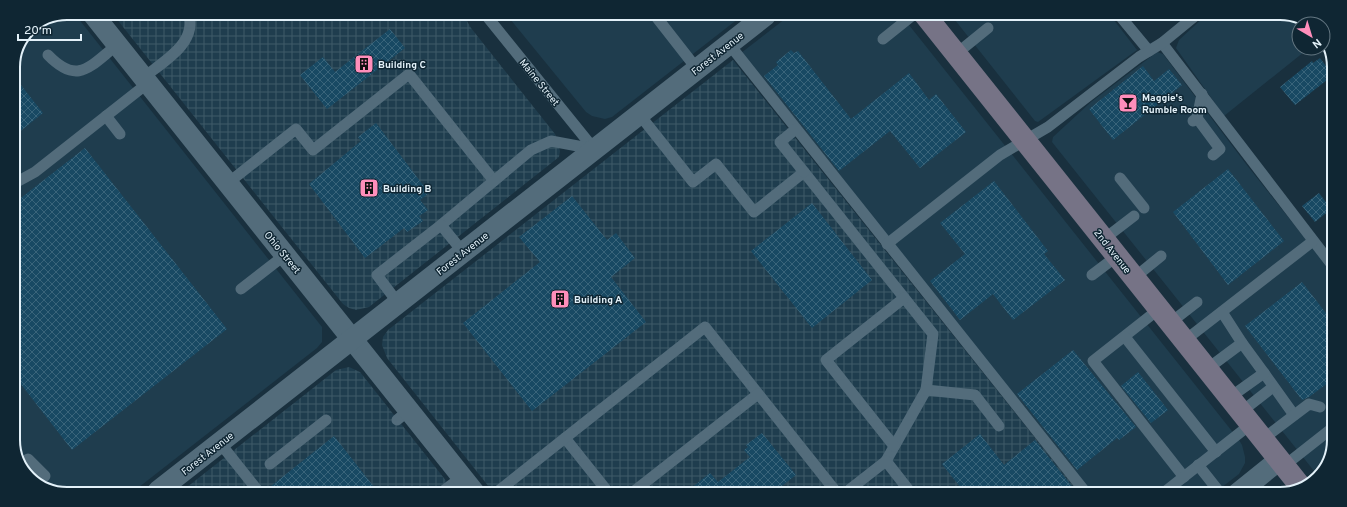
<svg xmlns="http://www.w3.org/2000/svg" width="1347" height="507" font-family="Overpass,sans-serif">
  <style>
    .built { fill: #1f3d4e }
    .industrial { fill: url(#industrial-grid) }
    .building { fill: url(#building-cross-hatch) }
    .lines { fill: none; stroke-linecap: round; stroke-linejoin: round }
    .service { stroke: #536c7b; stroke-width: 11 }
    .minor { stroke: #536c7b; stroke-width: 21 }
    .secondary { stroke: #767386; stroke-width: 22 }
    .labels { text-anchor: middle; stroke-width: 3; stroke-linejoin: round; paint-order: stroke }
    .street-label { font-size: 10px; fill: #e3f1f9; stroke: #0f2633 }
    .poi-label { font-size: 10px; font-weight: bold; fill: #e3f1f9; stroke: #0f2633; text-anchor: start }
    .rim { fill: none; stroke: #e3f1f9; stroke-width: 2 }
  </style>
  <defs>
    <pattern id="industrial-grid" width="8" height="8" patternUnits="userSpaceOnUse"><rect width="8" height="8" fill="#1f3d4e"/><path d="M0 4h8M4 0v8" fill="none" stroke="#3f5a68"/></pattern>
    <pattern id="building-cross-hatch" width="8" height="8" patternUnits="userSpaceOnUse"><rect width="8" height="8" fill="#184963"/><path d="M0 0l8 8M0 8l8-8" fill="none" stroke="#39647a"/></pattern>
  </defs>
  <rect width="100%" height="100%" fill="#19303e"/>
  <g class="built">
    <polygon points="67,13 74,13 322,327 322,342 317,348 134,491 49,491 24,473 13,444 13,63 29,29"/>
    <polygon points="506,14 743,15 612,117 605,119 592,116 586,112"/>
    <polygon points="790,15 901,15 1239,440 1242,445 1245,457 1245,463 1239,474 1213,494 1092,494 741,53"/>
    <polygon points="951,15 1110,15 1137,50 1038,122 1035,121"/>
    <polygon points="1205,16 1298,16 1309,24 1299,24 1299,48 1309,48 1224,116 1176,48 1179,40"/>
    <polygon points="1157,52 1163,54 1246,164 1332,272 1331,458 1318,476 1052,142 1053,137 1091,102"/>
  </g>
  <g class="industrial">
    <polygon points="112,13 463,14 471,28 555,134 560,151 559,157 369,307 356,310 349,308 343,304"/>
    <polygon points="733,60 1080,494 493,492 387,358 382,345 383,337 388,330"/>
    <polygon points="349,367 360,372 455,492 182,491 336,370"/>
  </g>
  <g class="building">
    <polygon points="390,29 405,48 327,109 300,75 323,57 335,72"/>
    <polygon points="791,50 794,53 798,51 851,119 909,73 929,100 936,94 966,132 920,168 890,131 839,171 764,76 778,65 776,62"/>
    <polygon points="1320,58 1332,74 1325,78 1327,80 1295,105 1280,87 1312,61 1313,63"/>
    <polygon points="1143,66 1154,81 1169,69 1182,85 1113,140 1089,109"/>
    <polygon points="13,75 43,113 13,137"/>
    <polygon points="376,123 429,193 420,200 428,210 419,216 423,221 407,232 404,228 365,258 309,184 361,141 358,137"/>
    <polygon points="85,148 227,329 72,450 13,374 13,204"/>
    <polygon points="1228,169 1284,241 1228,285 1173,212"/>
    <polygon points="994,181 1048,251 1044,254 1065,280 1013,320 993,294 960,320 930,281 965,254 940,223"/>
    <polygon points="1319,193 1331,209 1315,222 1302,206"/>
    <polygon points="572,196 607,240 616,233 635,258 611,277 646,322 532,411 463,323 540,262 519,237"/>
    <polygon points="812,203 872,280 812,328 751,251"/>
    <polygon points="1302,282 1332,321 1332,380 1309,397 1302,400 1245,326"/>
    <polygon points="1073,350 1136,427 1119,440 1117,438 1077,470 1017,394"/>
    <polygon points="1138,372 1168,410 1151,423 1121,386"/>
    <polygon points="762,433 796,475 773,493 685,493 710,473 718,482 750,457 744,450 748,447 746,445"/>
    <polygon points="980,434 1004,465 1035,440 1078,494 1050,493 1044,486 1035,493 965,493 942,464"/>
    <polygon points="334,436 378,492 266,492 266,490"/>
  </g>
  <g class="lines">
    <g class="service">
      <polyline points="485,14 594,149"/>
      <polyline points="654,14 697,69"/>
      <polyline points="1120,16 1149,51"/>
      <polyline points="883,39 913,15"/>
      <polyline points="1162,43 1332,265"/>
      <polyline points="729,44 1087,494"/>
      <polyline points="956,54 988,28"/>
      <path d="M48 55C78 86 90 66 117 45"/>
      <path d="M144 77C163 62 199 42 188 13"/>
      <polyline points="639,114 693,182 716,164 754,212 804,172 933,334 926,390 886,461"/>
      <polyline points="106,116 120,134"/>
      <polyline points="1197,118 1220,149 1213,155"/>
      <polyline points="1193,121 1197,118 1202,94"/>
      <polyline points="796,129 780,142 804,172"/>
      <polyline points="1120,178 1144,208"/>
      <polyline points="228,183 296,129 313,150 409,74 494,181"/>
      <polyline points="13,184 35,172 148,83"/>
      <polyline points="441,225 531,150 551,141 594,149"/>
      <polyline points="1104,239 1134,216"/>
      <polyline points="887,244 1000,155 1048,127 1139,57 1162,43 1195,16"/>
      <polyline points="1092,275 1117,256"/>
      <polyline points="1134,278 1161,256"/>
      <polyline points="241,289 285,255"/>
      <polyline points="398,303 377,275 441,225 463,252"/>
      <polyline points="1159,309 1093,361 1184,477"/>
      <polyline points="1170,323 1197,302"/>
      <polyline points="1125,337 1216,452"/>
      <polyline points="1184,341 1313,241"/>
      <polyline points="1207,369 1242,343 1222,312"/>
      <polyline points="1264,373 1294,415"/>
      <polyline points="926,390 975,395 999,426"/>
      <polyline points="1229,398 1264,373 1242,343"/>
      <polyline points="1241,412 1273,387"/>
      <polyline points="397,420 409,410"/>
      <polyline points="565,438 608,492"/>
      <polyline points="1263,439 1309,404 1320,407"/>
      <polyline points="220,443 259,492"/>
      <polyline points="894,446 826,360 904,298"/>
      <polyline points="28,459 45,476"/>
      <polyline points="270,464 326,420"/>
      <polyline points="1198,465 1221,494"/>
      <polyline points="1284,466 1331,429"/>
      <polyline points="442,492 462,477"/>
      <polyline points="497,492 705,327 837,493"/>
      <polyline points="633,492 758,394"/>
      <polyline points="845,493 886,461 911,493"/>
      <polyline points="1162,494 1251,424"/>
    </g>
    <g class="minor">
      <polyline points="92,13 474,492"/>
      <polyline points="158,491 766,15"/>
      <polyline points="1237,494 1279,460"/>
    </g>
    <polyline class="secondary" points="925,15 1301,487"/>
  </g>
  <defs>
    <symbol id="building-square" viewBox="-11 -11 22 22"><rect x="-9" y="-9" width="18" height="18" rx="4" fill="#ff8ebb" stroke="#0f2633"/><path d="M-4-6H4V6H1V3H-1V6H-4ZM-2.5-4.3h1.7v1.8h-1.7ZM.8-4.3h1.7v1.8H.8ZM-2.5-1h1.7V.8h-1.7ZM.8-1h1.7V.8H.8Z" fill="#111"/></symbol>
    <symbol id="bar-square" viewBox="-11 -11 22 22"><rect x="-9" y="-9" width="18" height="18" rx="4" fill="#ff8ebb" stroke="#0f2633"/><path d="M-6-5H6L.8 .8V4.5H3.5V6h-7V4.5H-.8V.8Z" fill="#111"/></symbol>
  </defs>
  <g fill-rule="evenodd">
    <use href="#building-square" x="353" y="53" width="22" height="22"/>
    <use href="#bar-square" x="1117" y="92" width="22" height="22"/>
    <use href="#building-square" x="358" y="177" width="22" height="22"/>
    <use href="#building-square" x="549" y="288" width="22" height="22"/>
  </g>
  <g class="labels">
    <g class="street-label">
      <text transform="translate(717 53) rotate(-38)" y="4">Forest Avenue</text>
      <text transform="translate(540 82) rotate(51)" y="4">Maine Street</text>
      <text transform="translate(1113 251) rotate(52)" y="4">2nd Avenue</text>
      <text transform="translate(283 252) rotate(51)" y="4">Ohio Street</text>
      <text transform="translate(462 253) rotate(-38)" y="4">Forest Avenue</text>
      <text transform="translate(207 453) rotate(-38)" y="4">Forest Avenue</text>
    </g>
    <g class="poi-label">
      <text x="378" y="68">Building C</text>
      <text x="1142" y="101">Maggie's<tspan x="1142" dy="12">Rumble Room</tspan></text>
      <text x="383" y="192">Building B</text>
      <text x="574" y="303">Building A</text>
    </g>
  </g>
  <path d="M0 0H1347V507H0ZM67 20H1280A47 47 0 0 1 1327 67V440A47 47 0 0 1 1280 487H67A47 47 0 0 1 20 440V67A47 47 0 0 1 67 20Z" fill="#0f2633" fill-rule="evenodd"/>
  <path class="rim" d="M67 20H1280A47 47 0 0 1 1327 67V440A47 47 0 0 1 1280 487H67A47 47 0 0 1 20 440V67A47 47 0 0 1 67 20Z"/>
  <g transform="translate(1311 36) rotate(142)"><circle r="19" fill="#0f2633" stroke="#647782"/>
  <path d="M0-3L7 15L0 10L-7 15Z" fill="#ff8ebb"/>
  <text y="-6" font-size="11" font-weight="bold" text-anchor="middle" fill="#e3f1f9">N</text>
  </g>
  <path d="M18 34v6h63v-6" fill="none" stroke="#e3f1f9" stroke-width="2"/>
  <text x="24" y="34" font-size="12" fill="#e3f1f9" stroke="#0f2633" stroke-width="3" paint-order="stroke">20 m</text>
</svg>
